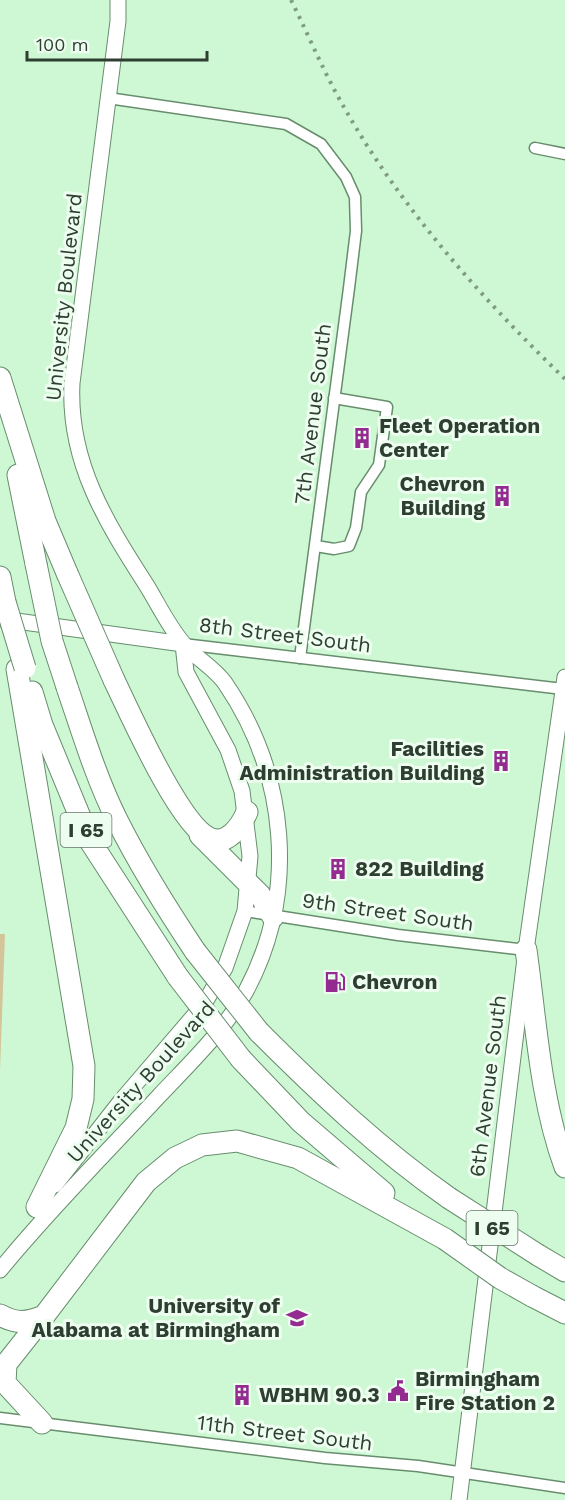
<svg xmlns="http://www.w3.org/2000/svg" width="565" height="1500" font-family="'Work Sans',sans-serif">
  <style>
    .green { fill: #d4c499 }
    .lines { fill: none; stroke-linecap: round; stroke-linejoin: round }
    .street-casing { stroke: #678d6d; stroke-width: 13 }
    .secondary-casing { stroke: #678d6d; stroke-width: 17 }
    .highway-casing { stroke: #678d6d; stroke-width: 23 }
    .street { stroke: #fff; stroke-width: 10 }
    .secondary { stroke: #fff; stroke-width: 15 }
    .highway { stroke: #fff; stroke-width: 21 }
    .rail { stroke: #7f9c83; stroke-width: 4; stroke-dasharray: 3 6; stroke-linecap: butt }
    .highway-bridge-casing { stroke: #678d6d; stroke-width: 23; stroke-linecap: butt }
    .highway-bridge { stroke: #fff; stroke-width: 21 }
    .labels { text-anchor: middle; stroke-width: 6; stroke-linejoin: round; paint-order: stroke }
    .shield { fill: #edfdef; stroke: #67776a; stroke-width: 1.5 }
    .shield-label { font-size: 20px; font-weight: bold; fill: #2e3e31 }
    .street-label { font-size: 21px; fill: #2e3e31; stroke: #edfdef }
    .poi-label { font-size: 21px; font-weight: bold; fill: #2e3e31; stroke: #edfdef; text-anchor: start }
  </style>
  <rect width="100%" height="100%" fill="#cef8d4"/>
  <polygon class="green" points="0,934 5,934 0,1071"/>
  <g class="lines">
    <defs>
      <g id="street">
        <polyline points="108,98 286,124 321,144 346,177 355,197 356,231 349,288 300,658"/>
        <polyline points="535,148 565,154"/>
        <polyline points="316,546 334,549 349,546 356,528 361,492 379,465 387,407 334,398"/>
        <polyline points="183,644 563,689"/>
        <polyline points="245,911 398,935 526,950"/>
        <polyline points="0,1418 325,1458 418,1466 565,1488"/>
      </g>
      <g id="secondary">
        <polyline points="2,619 183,644"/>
        <polyline points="55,1185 120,1102 204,1004 225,968 245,911 250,856 242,791 228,750 186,672 183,644"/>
        <path d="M0 1270C50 1209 106 1153 159 1096 190 1063 225 1030 246 991 299 892 287 774 225 683 214 667 195 658 183 643 169 627 158 604 147 586 106 522 68 462 72 383L118 21V0"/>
        <polyline points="459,1500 526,950 565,677"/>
      </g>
      <g id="highway">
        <polyline points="0,378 45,521 67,573"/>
        <polyline points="18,475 36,564"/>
        <polyline points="0,577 5,602"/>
        <polyline points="17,669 84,1066 83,1099 76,1128 37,1207"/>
        <path d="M114 680C130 713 179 824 209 838 227 847 241 826 247 812"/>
        <path d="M67 687C82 731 96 778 117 820 140 866 167 909 195 951"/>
        <polyline points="32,692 42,725 90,841 178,977"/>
        <polyline points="200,835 260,895 273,917"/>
        <path d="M526 950C536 1021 540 1099 565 1167"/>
        <path d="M259 1032C319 1092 379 1149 449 1198"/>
        <polyline points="241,1059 301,1122 384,1193"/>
        <polyline points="538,1255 565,1271"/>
        <polyline points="532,1296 565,1313"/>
        <path d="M0 1315C16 1324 27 1323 44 1316L146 1182 175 1158 202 1145 237 1141 298 1158 445 1239"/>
        <polyline points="42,1423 5,1383 6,1364 44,1316"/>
      </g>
    </defs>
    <use href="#street" class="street-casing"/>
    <use href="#secondary" class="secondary-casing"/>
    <use href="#highway" class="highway-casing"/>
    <use href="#street" class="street"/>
    <use href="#secondary" class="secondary"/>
    <use href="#highway" class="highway"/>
    <path class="rail" d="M291 0C306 30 319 61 335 91 393 199 477 294 565 379"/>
    <defs>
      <g id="highway-bridge">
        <polyline points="36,564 52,641 67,687"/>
        <polyline points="67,573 114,680"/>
        <polyline points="5,602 25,668"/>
        <polyline points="195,951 259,1032"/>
        <polyline points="178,977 241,1059"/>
        <polyline points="449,1198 538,1255"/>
        <polyline points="445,1239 500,1278 532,1296"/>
      </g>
    </defs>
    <use href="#highway-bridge" class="highway-bridge-casing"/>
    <use href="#highway-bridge" class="highway-bridge"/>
  </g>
  <defs>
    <symbol id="building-bare" viewBox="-9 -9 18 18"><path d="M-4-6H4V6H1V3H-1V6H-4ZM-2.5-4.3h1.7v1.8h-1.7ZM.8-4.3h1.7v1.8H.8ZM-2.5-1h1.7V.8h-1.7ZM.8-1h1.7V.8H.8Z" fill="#932b90" stroke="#edfdef" stroke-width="2.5" paint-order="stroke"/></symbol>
    <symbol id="fuel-bare" viewBox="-9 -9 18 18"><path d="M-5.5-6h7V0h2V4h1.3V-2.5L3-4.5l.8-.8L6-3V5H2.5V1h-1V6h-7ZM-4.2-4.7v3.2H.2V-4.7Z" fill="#932b90" stroke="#edfdef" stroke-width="2.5" paint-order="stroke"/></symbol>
    <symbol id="university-bare" viewBox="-9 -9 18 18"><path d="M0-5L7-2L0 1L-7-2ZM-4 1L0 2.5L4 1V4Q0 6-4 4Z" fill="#932b90" stroke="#edfdef" stroke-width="2.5" paint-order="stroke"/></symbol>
    <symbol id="civic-bare" viewBox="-9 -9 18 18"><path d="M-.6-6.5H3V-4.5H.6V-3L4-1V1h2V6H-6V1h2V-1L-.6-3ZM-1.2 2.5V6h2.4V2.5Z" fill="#932b90" stroke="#edfdef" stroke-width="2.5" paint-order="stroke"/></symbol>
  </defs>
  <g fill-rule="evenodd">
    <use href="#building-bare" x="347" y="423" width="30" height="30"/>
    <use href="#building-bare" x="487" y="481" width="30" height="30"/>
    <use href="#building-bare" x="486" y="746" width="30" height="30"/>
    <use href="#building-bare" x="323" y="854" width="30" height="30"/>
    <use href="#fuel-bare" x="320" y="967" width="30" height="30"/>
    <use href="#university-bare" x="282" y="1303" width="30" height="30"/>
    <use href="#civic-bare" x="383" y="1376" width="30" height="30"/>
    <use href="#building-bare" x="227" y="1380" width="30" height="30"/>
  </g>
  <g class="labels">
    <g class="shield">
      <rect x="60.5" y="813" width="51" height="34" rx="4.5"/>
      <rect x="466.5" y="1211" width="51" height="34" rx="4.5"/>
    </g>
    <g class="shield-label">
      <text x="86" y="837">I 65</text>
      <text x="492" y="1235">I 65</text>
    </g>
    <g class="street-label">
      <text transform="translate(64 297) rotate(-84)" y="7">University Boulevard</text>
      <text transform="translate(313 414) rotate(-83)" y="7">7th Avenue South</text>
      <text transform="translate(285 635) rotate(7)" y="7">8th Street South</text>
      <text transform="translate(388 912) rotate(8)" y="7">9th Street South</text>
      <text transform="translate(141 1082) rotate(-48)" y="7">University Boulevard</text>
      <text transform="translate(488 1086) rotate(-83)" y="7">6th Avenue South</text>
      <text transform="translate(285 1433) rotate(7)" y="7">11th Street South</text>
    </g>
    <g class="poi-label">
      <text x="379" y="433">Fleet Operation<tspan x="379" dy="24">Center</tspan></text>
      <text x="485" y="491" text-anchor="end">Chevron<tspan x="485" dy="24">Building</tspan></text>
      <text x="484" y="756" text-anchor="end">Facilities<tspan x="484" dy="24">Administration Building</tspan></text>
      <text x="355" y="876">822 Building</text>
      <text x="352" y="989">Chevron</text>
      <text x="280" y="1313" text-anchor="end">University of<tspan x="280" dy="24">Alabama at Birmingham</tspan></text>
      <text x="415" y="1386">Birmingham<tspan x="415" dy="24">Fire Station 2</tspan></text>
      <text x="259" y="1402">WBHM 90.3</text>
    </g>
  </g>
  <path d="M27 51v9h180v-9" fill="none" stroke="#2e3e31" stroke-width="3"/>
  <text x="36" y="51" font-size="18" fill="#2e3e31" stroke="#edfdef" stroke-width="4.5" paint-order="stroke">100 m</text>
</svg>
